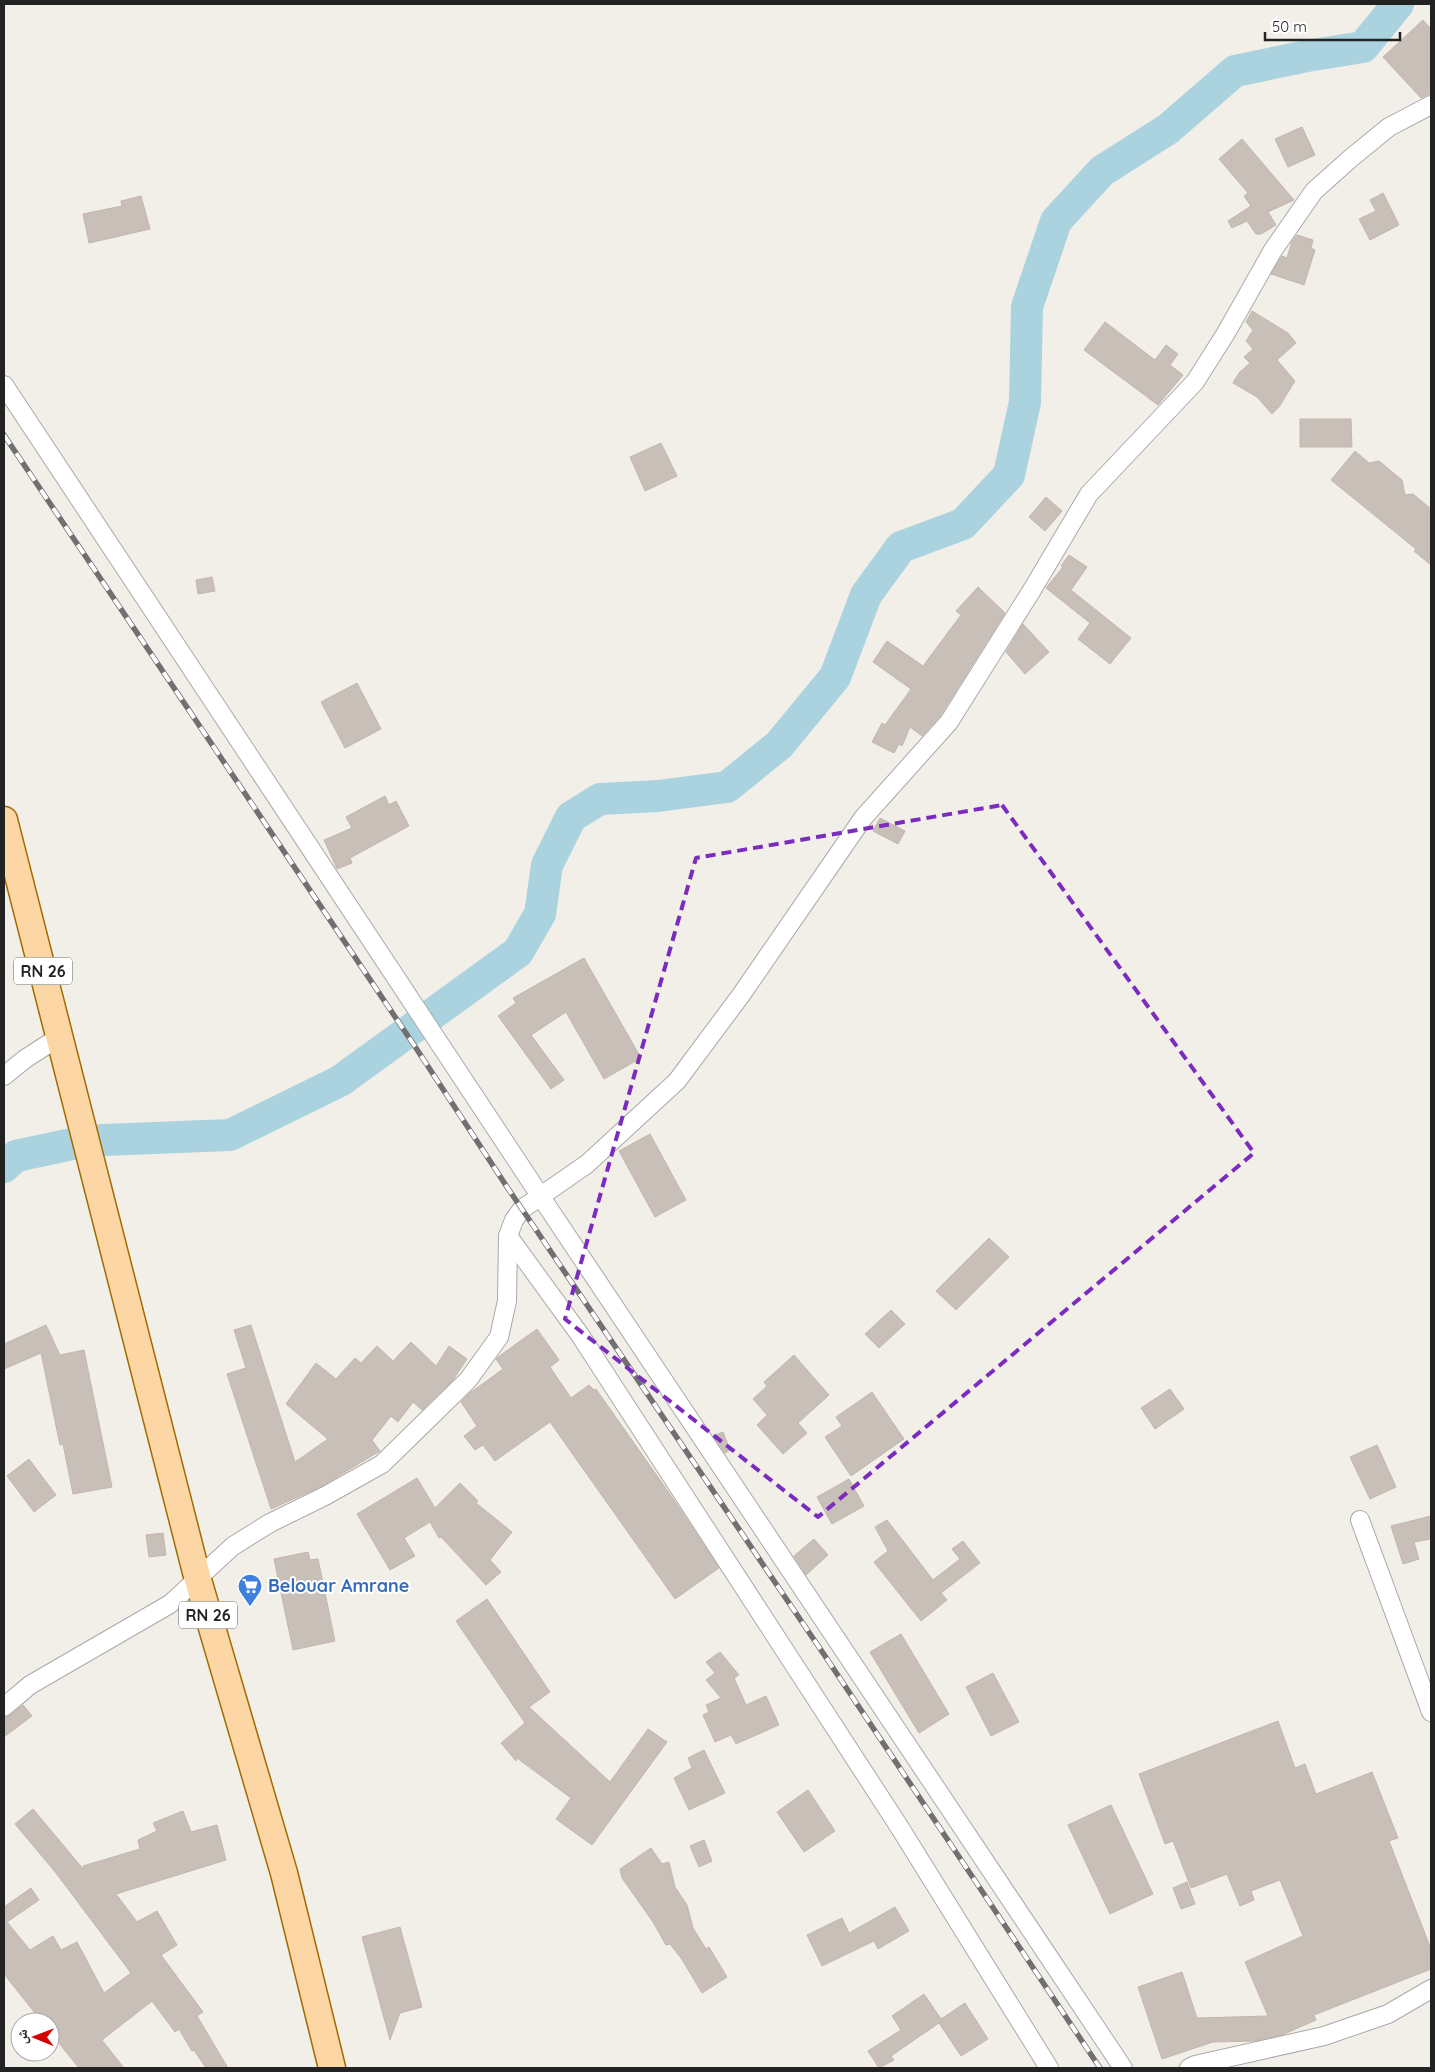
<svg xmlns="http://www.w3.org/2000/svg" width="1435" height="2072" font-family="Quicksand,'Noto Naskh Arabic',sans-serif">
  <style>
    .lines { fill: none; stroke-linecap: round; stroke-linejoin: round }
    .river { stroke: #aad3df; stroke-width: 32 }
    .building { fill: #c7bfb8; stroke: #c4b6ab }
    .street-casing { stroke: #a9a9a9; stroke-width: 20 }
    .primary-casing { stroke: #a06b00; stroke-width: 29 }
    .street { stroke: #fff; stroke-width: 18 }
    .primary { stroke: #fcd6a4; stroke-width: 26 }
    .rail-casing { stroke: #707070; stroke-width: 5.5 }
    .rail { stroke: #fff; stroke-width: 4; stroke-dasharray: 11; stroke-linecap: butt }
    .marked { fill: none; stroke: #7b2cbf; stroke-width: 4; stroke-dasharray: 10 6; stroke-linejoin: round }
    .labels { text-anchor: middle; stroke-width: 4; stroke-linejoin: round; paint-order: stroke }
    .shield { fill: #fff; stroke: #646464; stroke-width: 1 }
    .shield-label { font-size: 16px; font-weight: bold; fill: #222 }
    .shop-label { font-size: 18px; font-weight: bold; fill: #366cbe; stroke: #fff; text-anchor: start }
  </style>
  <rect width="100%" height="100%" fill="#f2efe9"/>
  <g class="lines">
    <polyline class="river" points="4,1167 16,1156 72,1144 104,1140 230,1135 340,1081 518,952 540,914 547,865 571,817 600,799 658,796 727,787 779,745 835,677 866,595 901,547 963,524 1009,475 1025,402 1027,307 1056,221 1102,171 1168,129 1235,71 1307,56 1363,47 1398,4"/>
  </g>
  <g class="building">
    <polygon points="1423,20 1431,29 1431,93 1421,98 1383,57"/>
    <polygon points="1302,127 1315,155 1288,167 1275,139"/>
    <polygon points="1242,139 1294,200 1268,212 1276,225 1261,234 1256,234 1247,221 1232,228 1228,221 1251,206 1244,196 1248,193 1219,159"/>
    <polygon points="1383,193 1399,225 1370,240 1359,219 1376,211 1370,200"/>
    <polygon points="141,196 150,229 89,243 83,214 122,206 121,201"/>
    <polygon points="1297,235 1313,240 1311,248 1315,250 1304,285 1271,274 1282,256 1287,258 1292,241"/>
    <polygon points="1252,311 1288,333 1296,343 1277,360 1295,381 1279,407 1272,414 1257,397 1233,383 1239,373 1250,363 1244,357 1253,349 1246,341 1253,330 1246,322"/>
    <polygon points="1105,322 1155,360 1166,345 1178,354 1170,365 1183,375 1158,405 1084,350"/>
    <polygon points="1300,419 1351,419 1352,447 1300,447"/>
    <polygon points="661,443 677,476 645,491 630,457"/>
    <polygon points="1355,451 1369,463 1379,461 1402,480 1405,495 1413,494 1431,509 1431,565 1414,551 1416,549 1331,480"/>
    <polygon points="1046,497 1062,511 1045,531 1029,517"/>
    <polygon points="1069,555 1087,567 1071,590 1131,638 1110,664 1078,639 1090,623 1046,588 1063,567 1061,566"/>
    <polygon points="212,577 215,591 198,594 196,580"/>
    <polygon points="978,587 1005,613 940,716 922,736 910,727 902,746 899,744 894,753 872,742 882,723 885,725 911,689 873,662 887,641 923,666 961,615 956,611"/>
    <polygon points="1023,624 1049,652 1025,674 1006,652"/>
    <polygon points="357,683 381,729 345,748 321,702"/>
    <polygon points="385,796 389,805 396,801 409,826 350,858 352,863 337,869 324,840 352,828 346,817"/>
    <polygon points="880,818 905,831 898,844 873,831"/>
    <polygon points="584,958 641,1058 604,1079 566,1012 531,1035 564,1080 551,1089 498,1016 516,1003 513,998"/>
    <polygon points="650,1134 686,1200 655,1217 619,1151"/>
    <polygon points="989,1238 1009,1257 956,1310 936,1291"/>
    <polygon points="891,1310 905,1324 879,1348 865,1334"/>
    <polygon points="46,1325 60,1355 84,1350 112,1487 73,1494 63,1444 60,1445 41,1353 4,1369 4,1344"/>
    <polygon points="251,1325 295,1462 328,1439 286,1404 316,1363 336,1379 355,1358 361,1363 377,1346 393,1361 411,1342 436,1366 449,1346 467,1359 453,1380 422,1410 413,1402 398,1422 391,1416 372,1440 380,1451 320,1487 271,1509 227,1374 246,1368 234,1330"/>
    <polygon points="537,1329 559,1360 550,1367 571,1398 589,1385 594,1390 596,1389 674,1500 719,1568 675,1599 550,1422 495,1461 483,1445 475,1450 464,1436 477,1426 461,1402 470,1393 503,1369 496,1359 498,1357"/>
    <polygon points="794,1355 829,1395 798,1423 807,1433 783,1454 757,1425 767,1415 753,1399 767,1386 764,1382"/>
    <polygon points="1170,1389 1184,1409 1155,1429 1141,1408"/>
    <polygon points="872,1392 904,1439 851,1476 825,1437 842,1426 836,1417"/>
    <polygon points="723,1432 730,1450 725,1453 713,1436"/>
    <polygon points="1377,1445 1396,1487 1370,1499 1350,1457"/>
    <polygon points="29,1459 56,1495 34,1512 7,1476"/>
    <polygon points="417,1478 435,1508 460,1483 478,1501 476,1503 512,1532 490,1560 501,1572 486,1585 441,1537 439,1538 430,1522 404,1538 415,1556 390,1570 357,1514"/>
    <polygon points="849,1479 864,1506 832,1524 817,1497"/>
    <polygon points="1431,1516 1431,1539 1414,1542 1419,1559 1403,1564 1391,1526"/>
    <polygon points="887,1520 933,1580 960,1559 952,1549 963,1541 980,1563 941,1593 947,1600 921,1621 874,1562 888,1551 875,1527"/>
    <polygon points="163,1533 166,1555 149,1557 146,1535"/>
    <polygon points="814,1539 828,1555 806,1575 794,1556"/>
    <polygon points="308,1552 310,1560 318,1559 335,1641 293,1650 274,1559"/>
    <polygon points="487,1599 550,1692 529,1707 610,1782 648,1729 667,1742 592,1845 556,1819 571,1798 517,1758 516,1761 501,1743 525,1723 456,1621"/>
    <polygon points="901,1634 949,1714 919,1733 870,1652"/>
    <polygon points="720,1652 739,1675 734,1678 746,1705 766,1696 779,1725 736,1744 731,1735 715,1742 703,1715 709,1712 706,1705 721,1698 706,1680 715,1673 706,1662"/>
    <polygon points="993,1673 1019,1722 991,1736 966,1687"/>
    <polygon points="23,1705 32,1716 4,1737 4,1717 11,1715"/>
    <polygon points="1278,1721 1295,1768 1305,1764 1316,1794 1372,1772 1398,1838 1389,1841 1431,1949 1431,1969 1314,2015 1316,2020 1282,2035 1255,2041 1213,2042 1162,2059 1138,1987 1182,1972 1197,2018 1268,2016 1245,1962 1303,1936 1280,1880 1251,1891 1254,1900 1240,1906 1227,1874 1191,1888 1173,1841 1165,1844 1139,1774"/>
    <polygon points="704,1750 725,1793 689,1810 674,1778 692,1768 688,1758"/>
    <polygon points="808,1790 835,1831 804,1852 777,1812"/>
    <polygon points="1111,1805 1153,1894 1110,1914 1068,1825"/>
    <polygon points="33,1809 84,1870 83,1866 140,1849 138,1840 157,1831 153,1823 183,1811 191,1832 217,1825 226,1860 116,1894 137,1922 157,1911 177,1945 161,1955 203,2012 197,2016 228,2068 206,2068 194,2050 192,2051 179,2029 175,2032 152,2001 102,2040 124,2068 79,2068 50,2032 50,2022 42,2022 4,1974 4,1907 31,1888 39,1900 7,1922 30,1950 53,1936 61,1950 77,1942 104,1993 131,1973 56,1873 15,1824"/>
    <polygon points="704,1840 712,1861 699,1867 690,1846"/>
    <polygon points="651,1848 662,1864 669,1862 675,1887 687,1905 693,1928 706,1949 709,1947 727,1977 702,1993 681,1958 670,1944 666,1945 653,1922 622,1878 620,1869"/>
    <polygon points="1187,1882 1195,1904 1181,1909 1173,1888"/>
    <polygon points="895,1907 909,1931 878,1949 874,1941 822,1966 807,1935 842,1918 849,1933"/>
    <polygon points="400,1927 422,2007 400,2013 390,2040 362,1937"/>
    <polygon points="924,1994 941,2019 965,2003 988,2039 961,2056 939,2023 891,2056 894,2060 879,2068 868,2051 901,2030 892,2016"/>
  </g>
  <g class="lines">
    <defs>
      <g id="street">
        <polyline points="4,385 541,1197 1123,2068"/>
        <polyline points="4,1076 25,1059 59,1037"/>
        <polyline points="508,1236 580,1335 900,1828 1049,2068"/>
        <polyline points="1360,1520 1431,1712"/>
        <polyline points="4,1707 30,1685 170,1604 233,1546 270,1523 325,1496 382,1464 468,1380 499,1337 507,1301 508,1236 514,1220 522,1209 587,1164 677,1081 741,995 863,818 949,722 1032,590 1089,494 1195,382 1226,333 1273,250 1314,191 1351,158 1389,127 1431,105"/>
        <polyline points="1189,2068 1195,2065 1324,2036 1388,2014 1431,1989"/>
      </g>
      <polyline id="primary" points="4,820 198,1580 284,1873 332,2068"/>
    </defs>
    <use href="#street" class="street-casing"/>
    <use href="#primary" class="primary-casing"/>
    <use href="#street" class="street"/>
    <use href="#primary" class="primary"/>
    <defs>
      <polyline id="rail" points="4,435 414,1045 507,1187 823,1653 1100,2068"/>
    </defs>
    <use href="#rail" class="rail-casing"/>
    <use href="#rail" class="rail"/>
  </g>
  <path class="marked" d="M1002 805 1254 1153 818 1517 565 1319 696 858Z"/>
  <defs>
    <symbol id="supermarket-pin" viewBox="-11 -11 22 30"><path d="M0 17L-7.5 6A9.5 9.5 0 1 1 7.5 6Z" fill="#3f7fe0" stroke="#fff"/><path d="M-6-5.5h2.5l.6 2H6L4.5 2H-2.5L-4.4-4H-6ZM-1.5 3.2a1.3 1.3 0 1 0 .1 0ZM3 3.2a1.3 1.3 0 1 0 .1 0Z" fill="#fff"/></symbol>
  </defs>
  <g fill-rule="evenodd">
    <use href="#supermarket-pin" x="236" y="1572" width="28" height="38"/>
  </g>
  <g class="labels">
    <g class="shield">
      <rect x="14" y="957.5" width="58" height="27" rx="4"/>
      <rect x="179" y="1601.5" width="58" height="27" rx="4"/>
    </g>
    <g class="shield-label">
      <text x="43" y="977">RN 26</text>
      <text x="208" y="1621">RN 26</text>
    </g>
    <g class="shop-label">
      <text x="268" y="1592">Belouar Amrane</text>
    </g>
  </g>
  <rect width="1435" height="2072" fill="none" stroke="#222222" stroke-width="10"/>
  <g transform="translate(35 2037) rotate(271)"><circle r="24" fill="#ffffff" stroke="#a7a7a7"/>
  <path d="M0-4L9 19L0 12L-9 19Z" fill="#d40000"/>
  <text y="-8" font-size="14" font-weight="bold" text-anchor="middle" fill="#222222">ش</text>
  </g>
  <path d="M1265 32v8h135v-8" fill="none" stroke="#222222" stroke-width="2.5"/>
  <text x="1272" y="32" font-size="15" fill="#222222" stroke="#ffffff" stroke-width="4" paint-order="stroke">50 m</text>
</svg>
